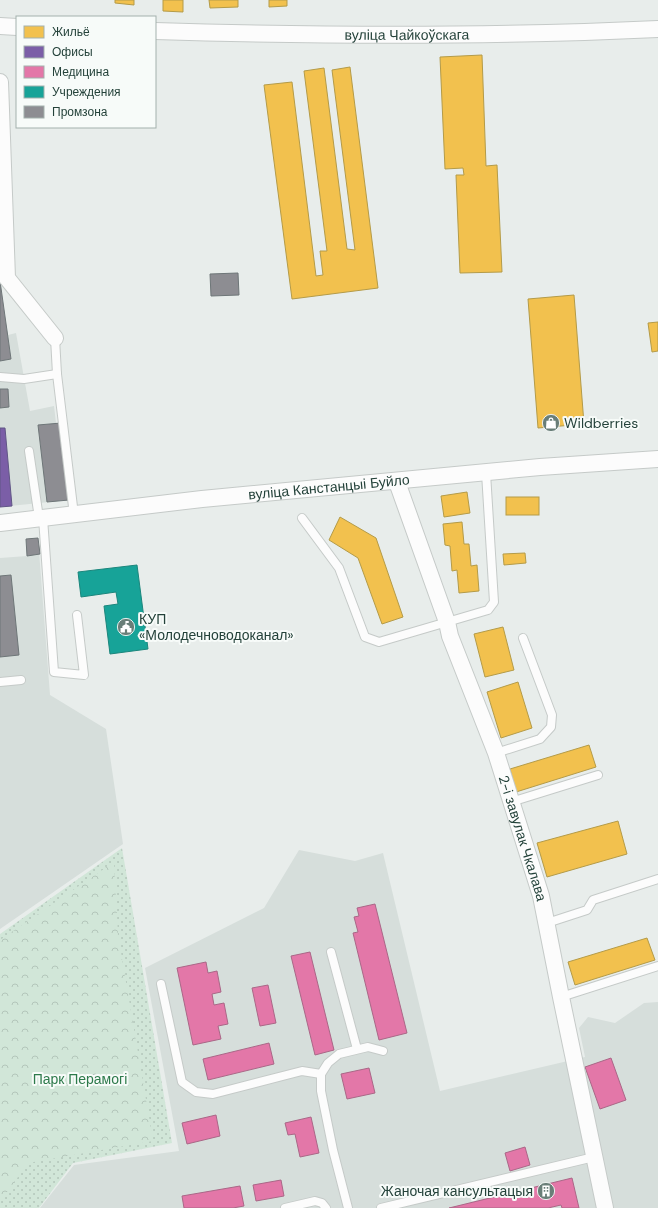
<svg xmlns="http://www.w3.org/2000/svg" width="658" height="1208" font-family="'DM Sans',sans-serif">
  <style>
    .built { fill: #d6dedb }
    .grass { fill: url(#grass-dots) }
    .forest { fill: url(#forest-crowns) }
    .homes { fill: #f2c14e; stroke: #b49b48 }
    .offices { fill: #7b5ea7; stroke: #615686 }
    .health { fill: #e377a8; stroke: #aa6787 }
    .public { fill: #17a398; stroke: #1b867c }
    .industry { fill: #8d8d92; stroke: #6e7678 }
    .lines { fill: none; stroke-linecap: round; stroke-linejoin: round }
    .lane-casing { stroke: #c5cac8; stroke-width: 10 }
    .street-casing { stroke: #c5cac8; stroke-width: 18 }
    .lane { stroke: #fcfcfc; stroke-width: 8 }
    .street { stroke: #fcfcfc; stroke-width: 16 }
    .labels { text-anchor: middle; stroke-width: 4; stroke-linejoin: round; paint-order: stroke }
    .street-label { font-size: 14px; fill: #24423a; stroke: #f7fbf9 }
    .poi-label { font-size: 14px; fill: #24423a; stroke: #f7fbf9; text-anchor: start }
    .park-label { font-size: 14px; fill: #2d7a4b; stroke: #f7fbf9 }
  </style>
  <defs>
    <pattern id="grass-dots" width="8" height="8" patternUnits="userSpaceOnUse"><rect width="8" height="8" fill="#d1e6d8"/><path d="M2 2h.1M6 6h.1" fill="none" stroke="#b3c6ba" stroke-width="1.8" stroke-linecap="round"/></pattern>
    <pattern id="forest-crowns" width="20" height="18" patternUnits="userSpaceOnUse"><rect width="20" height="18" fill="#d1e6d8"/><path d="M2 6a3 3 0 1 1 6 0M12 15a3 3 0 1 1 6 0" fill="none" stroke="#b3c6ba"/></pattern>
  </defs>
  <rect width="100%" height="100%" fill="#e8edeb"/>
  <g class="built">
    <polygon points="0,289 8,335 16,333 30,411 54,406 56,423 61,423 69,500 0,507"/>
    <polygon points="38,538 50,695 106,729 123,844 0,929 0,558 27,556 26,539"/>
    <polygon points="299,850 355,861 383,853 440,1091 585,1057 579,1028 588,1017 615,1023 644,1003 658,1002 658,1208 40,1208 74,1165 179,1151 145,968 264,908"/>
  </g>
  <polygon class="grass" points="122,848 172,1143 73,1163 39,1208 0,1208 0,934"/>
  <polygon class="forest" points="114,862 118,935 153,1141 28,1163 0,1202 0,940"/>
  <g class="homes">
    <polygon points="115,0 134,0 134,5 115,3"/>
    <polygon points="163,0 183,0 183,12 163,11"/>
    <polygon points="209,0 238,0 238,7 210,8"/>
    <polygon points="269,0 287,0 287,6 269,7"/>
    <polygon points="482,55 486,166 497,165 502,272 460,273 456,175 464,175 463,168 445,169 440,57"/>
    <polygon points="350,67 378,288 292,299 264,85 292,82 316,276 323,275 320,251 327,251 304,71 324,68 347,249 355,250 332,70"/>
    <polygon points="574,295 584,424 538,428 528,299"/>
    <polygon points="658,322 658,351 652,352 648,323"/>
    <polygon points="467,492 470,513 444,517 441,496"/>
    <rect x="506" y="497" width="33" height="18"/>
    <polygon points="340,517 376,538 403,617 382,624 358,558 329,540"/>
    <polygon points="462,522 464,544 469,544 471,566 477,565 479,591 459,593 457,570 452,571 450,546 445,545 443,524"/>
    <polygon points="525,553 526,563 504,565 503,554"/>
    <polygon points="503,627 514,670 485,677 474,634"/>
    <polygon points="518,682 532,728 501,738 487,692"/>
    <polygon points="589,745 596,767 516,792 510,769"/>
    <polygon points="618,821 627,854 547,877 537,843"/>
    <polygon points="647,938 655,960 575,985 568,962"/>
  </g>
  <polygon class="offices" points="0,428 5,428 12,506 0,507"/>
  <g class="health">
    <polygon points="375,904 407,1033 379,1040 353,933 358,932 354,917 359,916 357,908"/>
    <polygon points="310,952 334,1050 315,1055 291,956"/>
    <polygon points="206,962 208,973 217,971 221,992 212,994 214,1005 224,1003 228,1024 218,1026 221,1039 193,1045 177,968"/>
    <polygon points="268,985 276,1023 260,1026 252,988"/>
    <polygon points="269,1043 274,1064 208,1080 203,1059"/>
    <polygon points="611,1058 626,1100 600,1109 585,1067"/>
    <polygon points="369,1068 375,1093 347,1099 341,1074"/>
    <polygon points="216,1115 220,1136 187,1144 182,1123"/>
    <polygon points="311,1117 319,1153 300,1157 295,1134 288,1135 285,1123"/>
    <polygon points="525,1147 530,1165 510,1171 505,1153"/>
    <polygon points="572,1178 579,1208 562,1208 561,1205 548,1208 449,1208"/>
    <polygon points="281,1180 284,1196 256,1201 253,1185"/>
    <polygon points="240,1186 244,1206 233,1208 184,1208 182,1196"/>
  </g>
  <polygon class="public" points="137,565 148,649 110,654 104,606 118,604 116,592 81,597 78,572"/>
  <g class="industry">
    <polygon points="238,273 239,295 211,296 210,274"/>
    <polygon points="0,281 11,359 0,361"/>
    <polygon points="0,389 8,389 9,407 0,408"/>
    <polygon points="61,423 69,500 47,502 38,425"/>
    <polygon points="38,538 40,554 27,556 26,539"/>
    <polygon points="11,575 19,655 0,657 0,576"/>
  </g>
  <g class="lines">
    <defs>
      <g id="lane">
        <polyline points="55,338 57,374 74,515"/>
        <polyline points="0,377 24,379 57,374"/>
        <polyline points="29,451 39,518"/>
        <polyline points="43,518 54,672 84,675 77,615"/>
        <polyline points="302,518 339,568 365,637 379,642 488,610 494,602 486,473"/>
        <polyline points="0,682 21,680"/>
        <polyline points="496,753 540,739 551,727 552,715 523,638"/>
        <polyline points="511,802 598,775"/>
        <polyline points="547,923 587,910 593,900 658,879"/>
        <polyline points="331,952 357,1049"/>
        <polyline points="161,984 182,1082 196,1092 213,1094 302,1071 321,1074"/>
        <polyline points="561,997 658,966"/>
        <polyline points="285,1208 315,1201 322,1203 326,1208"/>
        <polyline points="348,1208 333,1150 321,1091 321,1074 328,1063 339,1054 368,1047 383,1051"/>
        <polyline points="381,1208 594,1157"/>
      </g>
      <g id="street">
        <polyline points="0,26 17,27"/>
        <path id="s1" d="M155 31C322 36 491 37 658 29"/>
        <polyline points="0,82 7,278 55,338"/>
        <path id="s2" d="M397 482 447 622 450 636 496 753 541 896 561 997 605 1208"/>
        <path id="s3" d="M0 523 202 499 540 467 658 459"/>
      </g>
    </defs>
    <use href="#lane" class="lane-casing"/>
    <use href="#street" class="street-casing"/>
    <use href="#lane" class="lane"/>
    <use href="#street" class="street"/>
  </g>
  <defs>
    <symbol id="shop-disc" viewBox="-11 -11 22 22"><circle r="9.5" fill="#697e78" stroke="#f7fbf9"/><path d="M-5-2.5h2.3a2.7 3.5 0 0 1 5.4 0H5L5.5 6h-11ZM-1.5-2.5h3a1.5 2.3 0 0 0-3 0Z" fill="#fff"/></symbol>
    <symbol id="civic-disc" viewBox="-11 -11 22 22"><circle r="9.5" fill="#697e78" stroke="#f7fbf9"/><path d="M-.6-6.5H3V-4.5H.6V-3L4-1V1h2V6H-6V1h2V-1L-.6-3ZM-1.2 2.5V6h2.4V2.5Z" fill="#fff"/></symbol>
    <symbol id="building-disc" viewBox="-11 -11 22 22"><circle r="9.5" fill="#697e78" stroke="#f7fbf9"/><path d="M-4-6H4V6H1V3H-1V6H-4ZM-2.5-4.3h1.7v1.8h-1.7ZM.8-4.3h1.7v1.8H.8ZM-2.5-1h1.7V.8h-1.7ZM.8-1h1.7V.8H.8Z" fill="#fff"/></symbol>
  </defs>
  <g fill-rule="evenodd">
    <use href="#shop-disc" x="541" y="413" width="20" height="20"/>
    <use href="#civic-disc" x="116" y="617" width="20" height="20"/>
    <use href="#building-disc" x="536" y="1181" width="20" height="20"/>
  </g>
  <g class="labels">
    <g class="street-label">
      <text dy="5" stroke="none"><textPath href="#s1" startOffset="252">вуліца Чайкоўскага</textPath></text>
      <text dy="5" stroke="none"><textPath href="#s3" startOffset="331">вуліца Канстанцыі Буйло</textPath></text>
      <text dy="5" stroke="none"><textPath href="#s2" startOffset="378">2-і завулак Чкалава</textPath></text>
    </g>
    <g class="poi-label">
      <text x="564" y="428">Wildberries</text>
      <text x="139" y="624">КУП<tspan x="139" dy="16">«Молодечноводоканал»</tspan></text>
      <text x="533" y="1196" text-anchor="end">Жаночая кансультацыя</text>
    </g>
    <g class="park-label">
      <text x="80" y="1084">Парк Перамогі</text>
    </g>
  </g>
  <rect x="16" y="16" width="140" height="112" fill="#f7fbf9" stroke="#a3b1ad"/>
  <rect x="24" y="26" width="20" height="12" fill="#f2c14e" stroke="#a3b1ad"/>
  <text x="52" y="36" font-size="12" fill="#24423a">Жильё</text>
  <rect x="24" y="46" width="20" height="12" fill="#7b5ea7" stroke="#a3b1ad"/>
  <text x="52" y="56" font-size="12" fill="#24423a">Офисы</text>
  <rect x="24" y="66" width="20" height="12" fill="#e377a8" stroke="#a3b1ad"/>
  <text x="52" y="76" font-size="12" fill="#24423a">Медицина</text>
  <rect x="24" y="86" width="20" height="12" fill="#17a398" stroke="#a3b1ad"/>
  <text x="52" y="96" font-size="12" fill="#24423a">Учреждения</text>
  <rect x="24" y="106" width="20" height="12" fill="#8d8d92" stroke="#a3b1ad"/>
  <text x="52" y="116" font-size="12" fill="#24423a">Промзона</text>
</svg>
